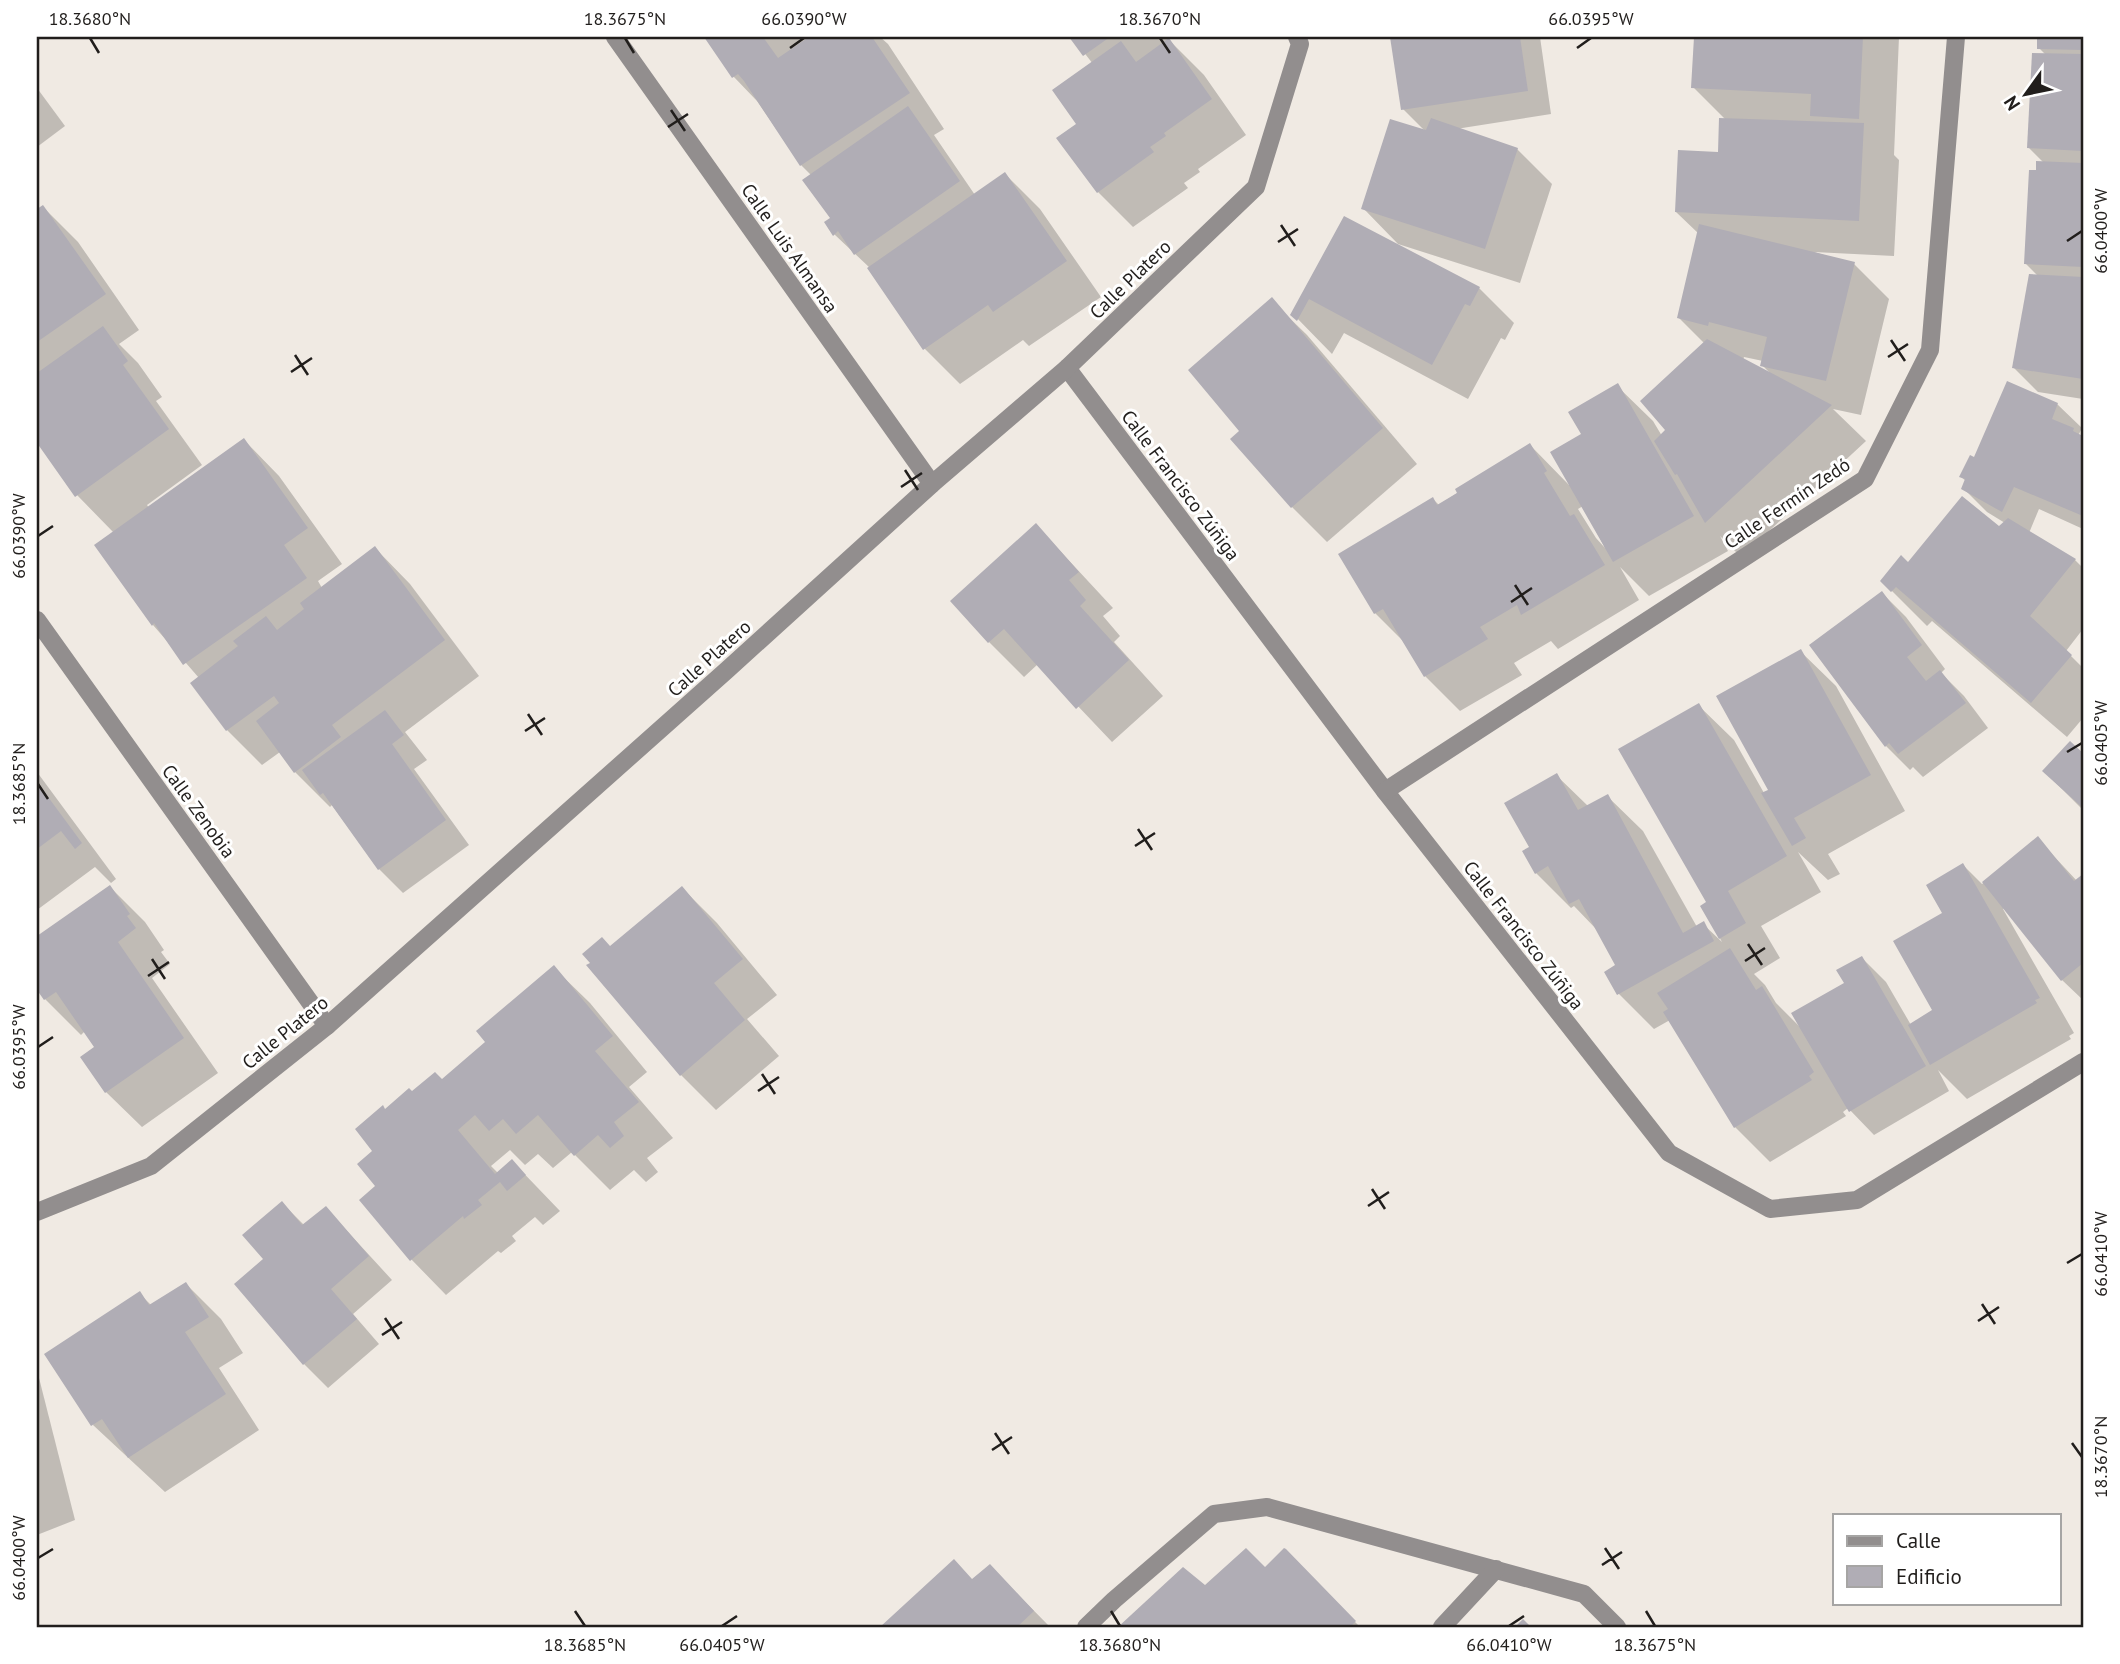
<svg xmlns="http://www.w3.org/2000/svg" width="2120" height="1664" font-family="'PT Sans',sans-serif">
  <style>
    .shadow { fill: #0003; fill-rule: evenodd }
    .building { fill: #b0adb5 }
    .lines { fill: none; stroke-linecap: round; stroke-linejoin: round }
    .street { stroke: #928e8e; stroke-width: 18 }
    .ticks { fill: none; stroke: #211e1c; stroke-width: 2.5 }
    .labels { text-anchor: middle; stroke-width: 6; stroke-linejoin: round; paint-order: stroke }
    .street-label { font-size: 19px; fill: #211e1c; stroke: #fff }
    .neatline { fill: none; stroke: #211e1c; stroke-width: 2.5 }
    .ticks-label { font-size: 18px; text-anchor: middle; fill: #211e1c }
  </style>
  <rect width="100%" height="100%" fill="#f0eae3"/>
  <g class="shadow">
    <polygon points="706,37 880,37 888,44 944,129 934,135 975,195 1005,174 1040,209 1101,297 1029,346 1023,340 960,384 925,349 870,268 834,234 832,219 812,176 801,165 757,101 733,76"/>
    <polygon points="1072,37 1169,37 1167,38 1204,75 1246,135 1198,169 1200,172 1184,183 1188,188 1133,227 1098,192 1079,124 1093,64"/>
    <polygon points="1392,37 1540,37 1551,114 1456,129 1517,149 1552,184 1520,283 1398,244 1363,208 1426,132 1403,109"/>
    <path d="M1696 37H1899L1894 155 1899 160 1894 256 1814 252 1854 264 1889 299 1861 415 1833 409 1866 441 1741 557 1720 536 1728 551 1649 596 1620 567 1639 600 1558 649 1551 641 1514 663 1522 675 1460 711 1425 676 1407 645 1375 613 1433 499 1439 505 1530 445 1569 485 1583 435 1617 386 1653 421 1662 436 1668 430 1704 343 1679 318 1699 234 1676 212 1719 154 1726 120 1693 87ZM1744 357 1763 361 1762 365 1771 374 1743 360ZM1583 506 1605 548 1596 538 1578 509Z"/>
    <polygon points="2039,37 2083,37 2083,399 2038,392 2014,368 2038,276 2026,264 2038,172 2044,163 2029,148 2046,55 2039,48"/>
    <polygon points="37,88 65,126 37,147"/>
    <polygon points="43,207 78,242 139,330 119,344 138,363 162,397 156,401 202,465 147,505 149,508 244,440 279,476 342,564 318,581 322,588 375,548 410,584 479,676 405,732 427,760 414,769 469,845 403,893 379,869 332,805 330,807 295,772 280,752 262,765 227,730 199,678 153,625 96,545 114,533 77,495 37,440 37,211"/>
    <polygon points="1345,218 1479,288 1514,323 1505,340 1501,338 1468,399 1344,333 1332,354 1293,314"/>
    <polygon points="1271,300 1307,335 1417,464 1327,542 1292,507"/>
    <polygon points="2057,404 2082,428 2078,436 2083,438 2083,529 2039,509 2029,533 2075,560 2083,568 2083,629 2066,651 2083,668 2083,718 2067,737 1932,621 1927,626 1882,581 1908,564 1999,528 2005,523 1987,512 1963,488 1966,481 1961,477 1975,459"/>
    <polygon points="1036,525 1113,608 1103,616 1120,636 1114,642 1163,696 1112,742 1038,664 1024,677 989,642"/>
    <polygon points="1882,593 1906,617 1945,669 1941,673 1964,696 1988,728 1923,777 1913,767 1910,770 1886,746"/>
    <polygon points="1800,651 1836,686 1905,811 1828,854 1840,874 1828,880 1798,852 1821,892 1761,926 1780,958 1754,974 1765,985 1776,1003 1799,1026 1846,983 1862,958 1886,982 1911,1025 1935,1011 1944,913 1963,865 1982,884 2038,839 2077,881 2083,876 2083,1000 2062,980 2005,907 2003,909 2074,1033 2069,1036 2071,1039 1967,1099 1938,1070 1949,1091 1874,1135 1848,1108 1843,1112 1846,1116 1770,1162 1735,1127 1670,1020 1654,1029 1619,994 1618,966 1598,931 1574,906 1571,908 1536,873 1531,848 1556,775 1588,806 1607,796 1643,831 1697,927 1703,924 1722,942 1703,907 1709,903 1698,705 1734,740 1764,793 1770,791"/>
    <polygon points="2070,743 2083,755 2083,810 2044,771"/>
    <polygon points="37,772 116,879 111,883 95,867 37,910"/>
    <polygon points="110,887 145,922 164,950 161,952 170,964 152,978 218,1073 142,1127 106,1092 97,1047 85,1031 81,1035 45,999 37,987 37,939"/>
    <polygon points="682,888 717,923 777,995 747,1019 779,1056 716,1110 681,1075 589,966"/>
    <polygon points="554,968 590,1003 647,1072 629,1087 673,1138 647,1158 658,1172 646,1182 634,1170 610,1190 572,1152 553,1168 538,1154 525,1165 510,1150 491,1166 498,1173 512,1161 560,1211 543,1225 535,1217 512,1236 516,1241 501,1253 498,1251 446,1295 411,1259 378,1186 374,1151 386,1111 412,1093 442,1081 488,1042"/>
    <polygon points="282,1203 305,1226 326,1208 392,1280 353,1314 379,1344 328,1388 304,1364 266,1259"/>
    <polygon points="186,1284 221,1319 243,1353 219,1368 259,1430 165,1492 93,1425 139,1293 152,1306"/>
    <polygon points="37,1370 75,1520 37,1535"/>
    <polygon points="1284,1550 1360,1627 1121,1627 1183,1569 1205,1587 1265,1569"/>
    <polygon points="954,1561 973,1581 990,1566 1050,1627 883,1627"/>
  </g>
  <g class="building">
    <polygon points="704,37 763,37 778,58 809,37 872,37 910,93 800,166 744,81 738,74 732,78"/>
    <polygon points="1069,37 1110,37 1083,56"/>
    <polygon points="1390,37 1520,37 1528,91 1401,110"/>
    <polygon points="1694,37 1863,37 1859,119 1810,116 1811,94 1691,88"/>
    <polygon points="2037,37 2083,37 2083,50 2037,49"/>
    <polygon points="1169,38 1212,99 1164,133 1166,136 1150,147 1154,152 1097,193 1056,138 1076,124 1052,90 1121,41 1136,62"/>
    <polygon points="2032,53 2083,54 2083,151 2027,148"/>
    <polygon points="908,106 960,181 854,255 838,231 833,236 824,222 830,218 802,180"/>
    <polygon points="1431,118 1518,148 1485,249 1361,209 1390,119 1426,130"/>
    <polygon points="1719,118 1864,123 1859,221 1675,212 1678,150 1718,152"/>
    <polygon points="2036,161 2083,163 2083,267 2024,264 2029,170 2036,170"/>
    <polygon points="1005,172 1067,261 993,312 988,305 923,350 867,268"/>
    <polygon points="43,205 106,294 37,342 37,209"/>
    <polygon points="1344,216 1480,287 1470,306 1465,304 1432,365 1309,299 1297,321 1290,315"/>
    <polygon points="1699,224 1855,262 1826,381 1760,366 1767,337 1709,322 1708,326 1677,318"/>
    <polygon points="2029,274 2083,277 2083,379 2012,368"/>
    <polygon points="1272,297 1383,428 1291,508 1230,439 1239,431 1188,370"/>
    <polygon points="103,326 128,361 123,365 169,429 75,497 37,443 37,373"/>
    <polygon points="1707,339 1832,405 1705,523 1677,474 1675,475 1654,441 1665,430 1640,401"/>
    <polygon points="2007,381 2058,403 2052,419 2074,428 2073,431 2083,436 2083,516 2014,487 2002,512 1961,489 1965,479 1959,477 1970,455 1974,457"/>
    <polygon points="1618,383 1694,516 1613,562 1550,452 1581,434 1568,412"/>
    <polygon points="244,438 308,528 284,545 307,578 183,665 154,623 152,626 94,545"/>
    <polygon points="1530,443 1547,471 1544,473 1570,516 1574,514 1605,565 1521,615 1517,605 1480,627 1488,639 1424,677 1383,609 1374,614 1338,554 1433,497 1437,505 1457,493 1455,489"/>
    <polygon points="1962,496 1999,526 2008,518 2076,559 2030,616 2072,655 2031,703 1896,587 1891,592 1880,581 1901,555 1908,562"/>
    <polygon points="1036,523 1079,572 1069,580 1086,600 1080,606 1129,660 1076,709 1004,629 988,643 950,601"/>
    <polygon points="375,546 445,640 332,725 341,737 294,773 256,721 279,703 274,696 226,731 190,683 238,646 233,641 266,616 277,630 304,609 300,603"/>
    <polygon points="1882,591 1922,645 1907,657 1926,681 1940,670 1966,703 1898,754 1889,743 1885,747 1809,645"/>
    <polygon points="1801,649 1871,775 1794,818 1806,838 1792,846 1761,793 1768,790 1716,696"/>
    <polygon points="1699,703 1787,856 1728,891 1746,923 1719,939 1700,906 1706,902 1618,749"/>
    <polygon points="385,710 404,735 392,744 446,820 378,870 323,793 320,795 302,770"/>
    <polygon points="2070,741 2083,753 2083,808 2042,771"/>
    <polygon points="1557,773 1578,810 1608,794 1683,933 1704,921 1714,941 1617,995 1604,972 1615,965 1579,899 1569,904 1548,866 1535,874 1522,851 1529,847 1504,803"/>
    <polygon points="37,782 82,843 75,849 61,831 37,849"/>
    <polygon points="2038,836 2074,881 2083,874 2083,963 2061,981 1982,882"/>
    <polygon points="1963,863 2040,998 2035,1000 2037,1003 1930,1065 1908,1025 1932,1010 1893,941 1942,913 1926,885"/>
    <polygon points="110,885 130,914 127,916 136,928 118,942 184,1038 105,1093 80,1057 94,1047 56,992 44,1000 37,990 37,936"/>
    <polygon points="682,886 743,959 714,983 745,1020 680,1076 586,965 590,963 582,954 602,937 610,946"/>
    <polygon points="1730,948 1756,990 1762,986 1814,1072 1809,1076 1812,1080 1734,1128 1663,1012 1668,1009 1657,993"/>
    <polygon points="1862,956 1926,1066 1849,1112 1791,1013 1844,983 1836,970"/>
    <polygon points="554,965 613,1036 595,1051 639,1102 614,1122 624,1136 610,1148 598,1135 574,1156 538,1115 516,1134 503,1119 489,1131 475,1115 458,1130 495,1174 512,1159 526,1175 507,1191 500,1182 478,1200 482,1205 464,1219 463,1216 410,1261 359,1200 375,1186 357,1164 372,1151 355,1129 383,1105 385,1109 409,1088 412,1091 435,1072 442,1079 485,1042 476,1031"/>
    <polygon points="282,1201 302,1225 326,1206 369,1256 331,1289 357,1319 303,1365 234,1284 263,1259 242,1235"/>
    <polygon points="186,1282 209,1317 185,1332 226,1394 128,1458 102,1419 91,1426 44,1354 140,1291 149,1305"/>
    <polygon points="1246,1548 1265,1567 1284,1548 1286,1549 1356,1621 1350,1627 1118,1627 1183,1567 1205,1585"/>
    <polygon points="954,1559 972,1579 990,1564 1034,1611 1017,1627 880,1627"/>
    <polygon points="1523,1619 1531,1627 1515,1627"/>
  </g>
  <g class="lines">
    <g class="street">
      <polyline points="615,37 932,484"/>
      <polyline points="1067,368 1385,791 1669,1153 1770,1209 1857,1200 2083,1062"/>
      <polyline points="37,620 327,1026"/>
      <polyline points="1385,791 1865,479 1930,350 1956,37"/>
      <polyline points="37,1212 151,1166 327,1026 727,670 932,484 1067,368 1256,187 1300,44 1297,37"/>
      <polyline points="1086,1627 1114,1600 1214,1514 1267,1507 1584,1594 1617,1627"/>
      <polyline points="1442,1627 1496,1569"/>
    </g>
  </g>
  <path class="ticks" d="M90 38 99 53M625 38 634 53M1160 38 1170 53M790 48 804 38M1577 48 1591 38M671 110 685 131M668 127 688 114M1281 225 1295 246M2067 241 2082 231M1278 242 1298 229M1891 340 1905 361M295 355 308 375M1888 357 1908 344M291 372 312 358M905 470 918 490M901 487 922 473M38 536 53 526M1515 585 1528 605M1511 602 1532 588M528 714 542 735M525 731 545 718M2067 752 2082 743M38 784 48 799M1138 829 1152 850M1135 846 1155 833M1748 944 1762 965M152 959 165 979M1745 961 1765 948M148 976 169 962M38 1047 53 1037M762 1074 775 1094M758 1091 779 1077M1372 1189 1385 1209M1368 1206 1389 1192M2067 1263 2082 1254M1982 1304 1995 1324M385 1318 399 1339M1978 1321 1999 1307M382 1335 402 1322M995 1433 1009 1454M2072 1443 2082 1457M992 1450 1012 1437M1605 1548 1619 1569M38 1558 53 1549M1602 1565 1622 1552M575 1611 585 1626M1111 1611 1120 1626M1646 1611 1655 1626M722 1626 737 1616M1509 1626 1524 1616"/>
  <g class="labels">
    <g class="street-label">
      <text transform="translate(790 248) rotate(55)" y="7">Calle Luis Almansa</text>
      <text transform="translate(1130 279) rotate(-44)" y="7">Calle Platero</text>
      <text transform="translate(1181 485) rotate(53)" y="7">Calle Francisco Zúñiga</text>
      <text transform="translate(1787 503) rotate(-34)" y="7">Calle Fermín Zedó</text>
      <text transform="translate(709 658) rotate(-42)" y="7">Calle Platero</text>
      <text transform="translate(199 811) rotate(54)" y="7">Calle Zenobia</text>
      <text transform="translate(1524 935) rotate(52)" y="7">Calle Francisco Zúñiga</text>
      <text transform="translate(285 1032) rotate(-39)" y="7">Calle Platero</text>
    </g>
  </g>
  <rect width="2120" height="1664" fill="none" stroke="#ffffff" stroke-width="77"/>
  <rect x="1833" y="1514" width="228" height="91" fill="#ffffff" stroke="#a6a5a4" stroke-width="2"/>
  <rect x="1847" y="1536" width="35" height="10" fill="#928e8e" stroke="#a6a5a4" stroke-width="2"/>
  <text x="1896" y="1548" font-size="21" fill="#211e1c">Calle</text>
  <rect x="1847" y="1566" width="35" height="21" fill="#b0adb5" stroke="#a6a5a4" stroke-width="2"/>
  <text x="1896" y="1584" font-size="21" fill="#211e1c">Edificio</text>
  <g transform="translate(2026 94) rotate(237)" stroke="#ffffff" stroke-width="5" paint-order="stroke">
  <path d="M0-5L12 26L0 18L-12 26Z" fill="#211e1c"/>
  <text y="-10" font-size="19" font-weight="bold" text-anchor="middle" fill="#211e1c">N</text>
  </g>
  <rect x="38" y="38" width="2044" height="1588" class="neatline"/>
  <g class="ticks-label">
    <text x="90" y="25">18.3680°N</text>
    <text x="625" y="25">18.3675°N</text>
    <text x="804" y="25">66.0390°W</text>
    <text x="1160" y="25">18.3670°N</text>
    <text x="1591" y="25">66.0395°W</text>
    <text transform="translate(2101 231) rotate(-90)" y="6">66.0400°W</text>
    <text transform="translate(19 536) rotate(-90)" y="6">66.0390°W</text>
    <text transform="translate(2101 743) rotate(-90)" y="6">66.0405°W</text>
    <text transform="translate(19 784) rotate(-90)" y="6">18.3685°N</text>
    <text transform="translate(19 1047) rotate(-90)" y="6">66.0395°W</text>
    <text transform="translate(2101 1254) rotate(-90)" y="6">66.0410°W</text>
    <text transform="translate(2101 1457) rotate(-90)" y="6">18.3670°N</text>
    <text transform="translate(19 1558) rotate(-90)" y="6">66.0400°W</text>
    <text x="585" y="1651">18.3685°N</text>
    <text x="722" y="1651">66.0405°W</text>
    <text x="1120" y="1651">18.3680°N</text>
    <text x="1509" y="1651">66.0410°W</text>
    <text x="1655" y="1651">18.3675°N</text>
  </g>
</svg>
